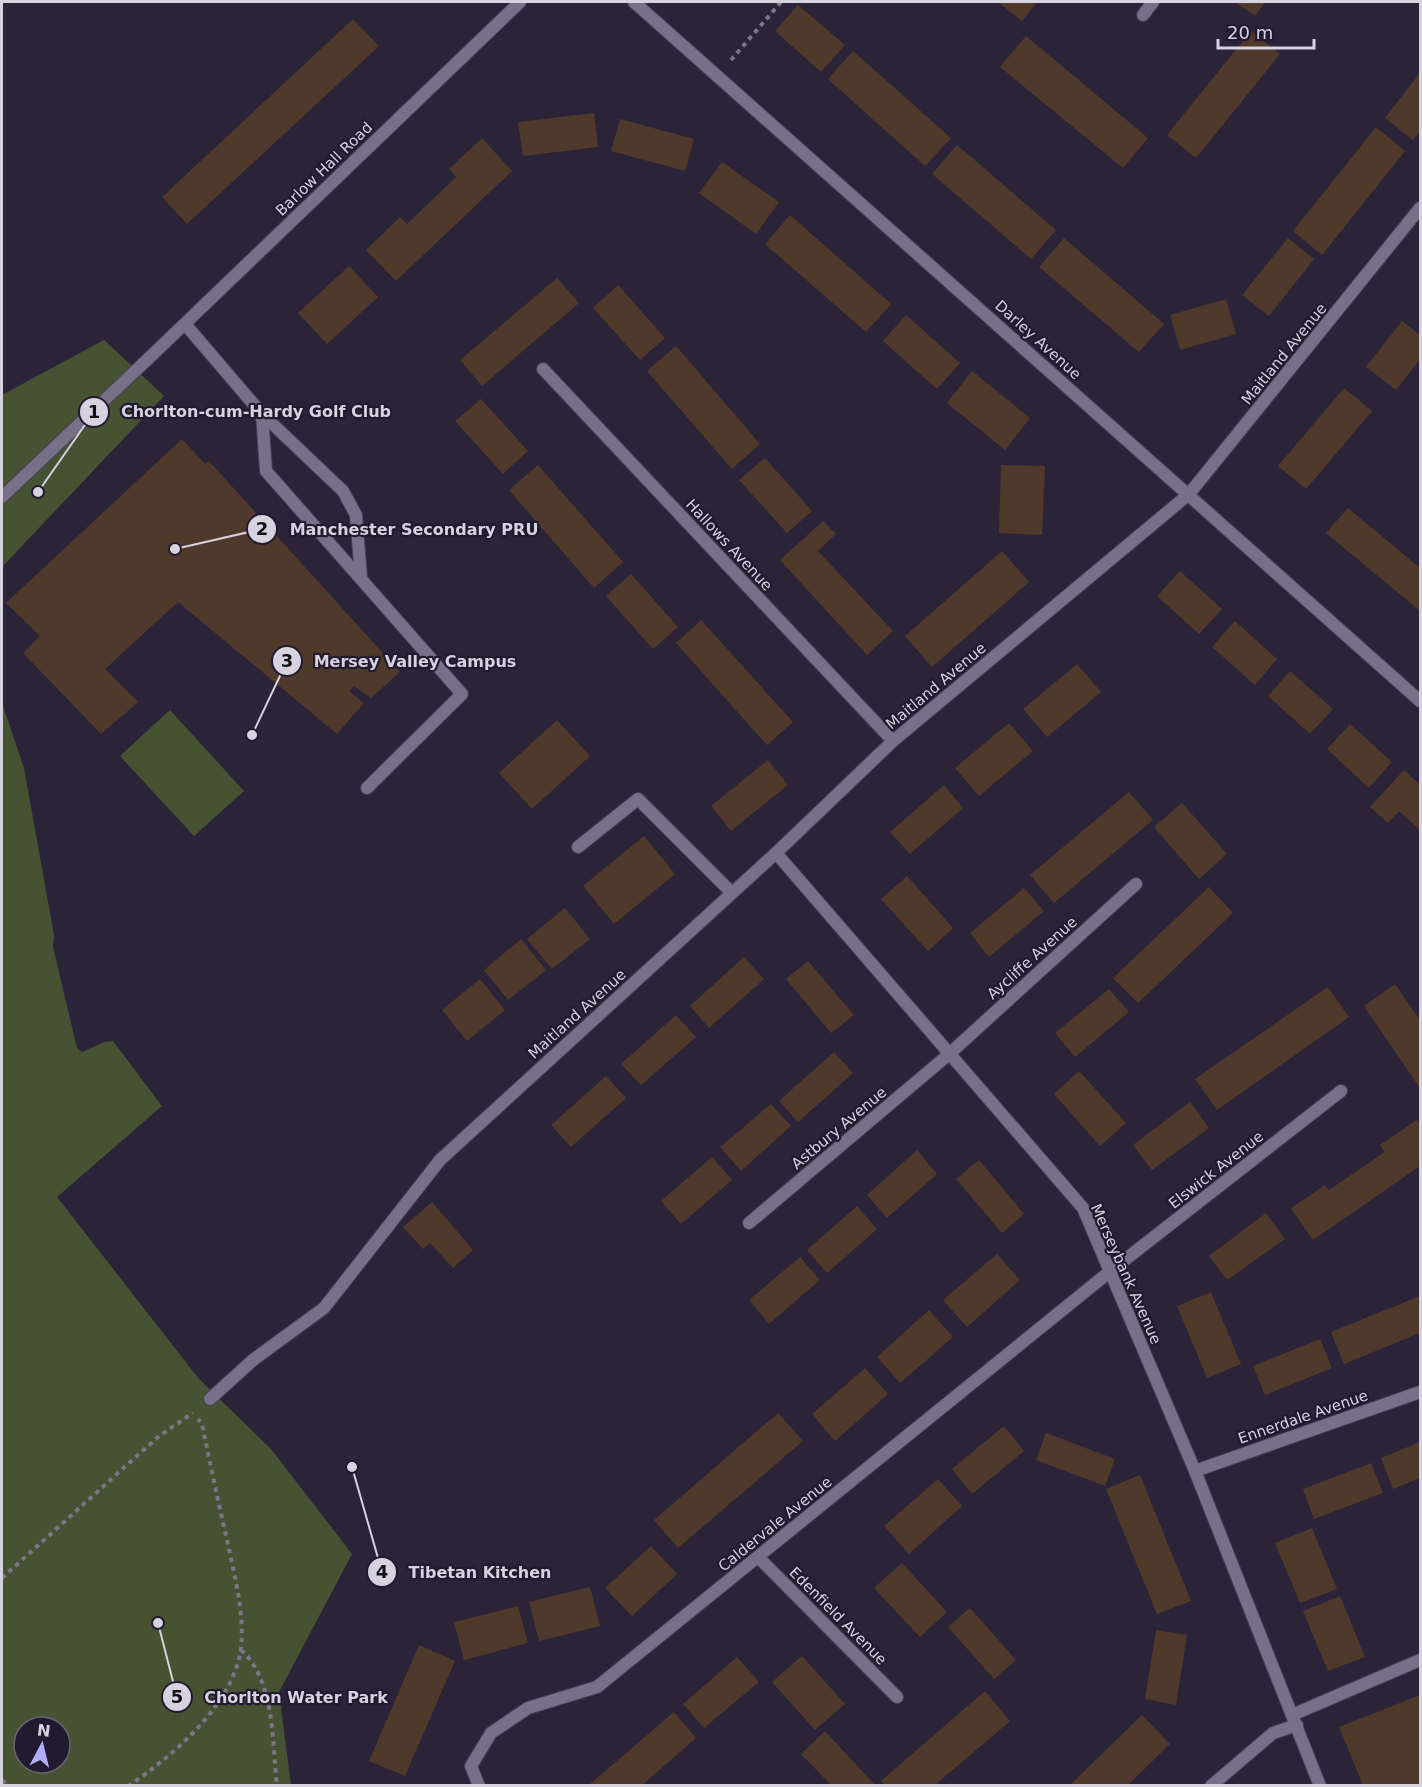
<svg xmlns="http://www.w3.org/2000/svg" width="1422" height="1787" font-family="'DejaVu Sans',sans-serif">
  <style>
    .green { fill: #465332; fill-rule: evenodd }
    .building { fill: #4f392a }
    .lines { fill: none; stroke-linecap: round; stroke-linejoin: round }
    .service-casing { stroke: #474052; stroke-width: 14 }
    .minor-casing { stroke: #474052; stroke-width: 14 }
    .path { stroke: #7b7587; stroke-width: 4; stroke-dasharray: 4.5 4.5; stroke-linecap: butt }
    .service { stroke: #787089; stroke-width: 12 }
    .minor { stroke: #787089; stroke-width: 12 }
    .labels { text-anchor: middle; stroke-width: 4.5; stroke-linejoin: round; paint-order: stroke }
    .street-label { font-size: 15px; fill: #d7d2e0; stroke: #221a2f }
    .leader { fill: none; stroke: #d7d2e0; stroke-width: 2 }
    .callout-dot { fill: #d7d2e0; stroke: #221a2f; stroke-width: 2 }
    .mark-label { font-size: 18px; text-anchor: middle; font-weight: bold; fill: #111 }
    .callout-label { font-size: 16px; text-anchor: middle; font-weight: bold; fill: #d7d2e0; stroke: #221a2f; stroke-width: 4.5; stroke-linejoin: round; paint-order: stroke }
  </style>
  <rect width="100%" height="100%" fill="#2b2439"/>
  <g class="green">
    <polygon points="104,340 164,396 2,567 2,395"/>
    <path d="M2 703 24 768 54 935 53 947 77 1048 82 1052 104 1042 113 1041 162 1106 57 1197 199 1379 271 1449 352 1554 279 1692 291 1785H2ZM24 1727H60V1763H24Z"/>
    <polygon points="170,710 244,791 194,836 120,756"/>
  </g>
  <g class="building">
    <polygon points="998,2 1037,2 1022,21"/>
    <polygon points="1235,2 1265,2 1255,16"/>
    <polygon points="798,5 845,45 821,72 775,31"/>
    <polygon points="353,19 379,46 187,224 162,197"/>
    <polygon points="1251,31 1280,54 1196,158 1167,135"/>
    <polygon points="1026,36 1148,138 1123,168 1000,67"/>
    <polygon points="853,51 951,138 925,166 828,79"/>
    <polygon points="1420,73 1420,130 1413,140 1385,118"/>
    <polygon points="594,113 598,147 523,156 518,122"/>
    <polygon points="620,119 694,139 685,171 611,151"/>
    <polygon points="1376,127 1405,151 1322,255 1293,231"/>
    <polygon points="482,138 512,171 396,281 366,250 400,217 407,224 456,177 449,169"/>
    <polygon points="957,145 1056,230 1031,259 932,174"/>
    <polygon points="722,162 779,202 756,234 699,193"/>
    <polygon points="790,215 891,304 866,332 765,244"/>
    <polygon points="1064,238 1164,324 1139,352 1039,267"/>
    <polygon points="1288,238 1314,259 1269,316 1242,295"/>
    <polygon points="349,266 378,297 327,344 298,313"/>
    <polygon points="557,278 579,303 482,386 460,360"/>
    <polygon points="618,285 665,338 640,360 593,308"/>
    <polygon points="1226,299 1236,334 1180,350 1170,315"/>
    <polygon points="906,315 960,363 937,389 883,341"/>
    <polygon points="1402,321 1420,335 1420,359 1396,390 1366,367"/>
    <polygon points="676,346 760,444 732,469 647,371"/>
    <polygon points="972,371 1030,418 1005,450 947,403"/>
    <polygon points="1344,388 1372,411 1306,489 1278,466"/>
    <polygon points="481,399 528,451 503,474 455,421"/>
    <polygon points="182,439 205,464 209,461 400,672 371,698 354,686 349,691 364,703 337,734 178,602 105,669 138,702 101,734 23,653 40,636 6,603"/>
    <polygon points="765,458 812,511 787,533 739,480"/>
    <polygon points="538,465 623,562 594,588 509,490"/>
    <polygon points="1001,465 1045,466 1042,535 999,533"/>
    <polygon points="1348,508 1420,568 1420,611 1326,533"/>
    <polygon points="823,521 836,534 818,551 893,631 867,655 780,560"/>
    <polygon points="1002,551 1029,582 932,667 905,636"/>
    <polygon points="1180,571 1222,609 1199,634 1157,596"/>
    <polygon points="631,574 678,627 653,649 606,596"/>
    <polygon points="701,620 793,722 767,745 676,643"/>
    <polygon points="1235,621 1277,659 1255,685 1212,647"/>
    <polygon points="1077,664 1101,692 1047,737 1023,709"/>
    <polygon points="1290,671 1333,709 1310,734 1268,696"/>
    <polygon points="557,720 590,756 532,809 499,773"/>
    <polygon points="1009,723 1033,751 979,796 955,768"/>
    <polygon points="1350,724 1392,762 1369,788 1327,749"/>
    <polygon points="768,760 788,785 731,831 711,806"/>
    <polygon points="1404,770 1420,785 1420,830 1399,811 1388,823 1370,807"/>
    <polygon points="944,785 963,808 910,854 890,832"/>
    <polygon points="1129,792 1153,820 1054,903 1030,875"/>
    <polygon points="1182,803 1227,854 1199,879 1154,827"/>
    <polygon points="644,836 675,874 614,924 583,886"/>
    <polygon points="907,876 953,928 928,951 881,899"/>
    <polygon points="1209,887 1233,913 1138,1003 1113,978"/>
    <polygon points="1024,888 1044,911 989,957 970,933"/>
    <polygon points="565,908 590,939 552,969 527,939"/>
    <polygon points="521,939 546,970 508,1000 484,970"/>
    <polygon points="744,957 764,979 709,1028 690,1006"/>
    <polygon points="808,961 854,1015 831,1033 786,979"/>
    <polygon points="480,979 505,1010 467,1041 442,1010"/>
    <polygon points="1395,984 1420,1020 1420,1088 1364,1006"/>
    <polygon points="1328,987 1349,1017 1217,1110 1195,1079"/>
    <polygon points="1109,989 1129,1012 1075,1057 1055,1033"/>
    <polygon points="676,1015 696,1037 641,1085 621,1064"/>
    <polygon points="834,1052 853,1073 798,1122 779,1101"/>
    <polygon points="1079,1071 1126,1123 1100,1146 1054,1094"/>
    <polygon points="606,1076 626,1098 571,1147 551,1125"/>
    <polygon points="1190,1102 1209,1128 1152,1170 1133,1145"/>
    <polygon points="771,1104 791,1126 741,1171 720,1147"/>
    <polygon points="1417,1120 1420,1124 1420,1166 1313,1240 1291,1208 1325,1185 1329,1190 1385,1152 1380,1145"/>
    <polygon points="917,1150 937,1174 887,1218 867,1195"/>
    <polygon points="712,1157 732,1180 681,1224 661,1201"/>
    <polygon points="979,1160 1024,1214 1002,1233 956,1179"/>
    <polygon points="432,1202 473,1250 453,1268 430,1243 423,1249 403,1227"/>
    <polygon points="857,1206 877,1229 827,1273 807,1250"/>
    <polygon points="1266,1213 1285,1239 1227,1280 1209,1256"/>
    <polygon points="997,1254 1020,1280 967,1327 943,1300"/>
    <polygon points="800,1257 820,1280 769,1324 749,1300"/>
    <polygon points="1211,1292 1241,1364 1207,1378 1177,1306"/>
    <polygon points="1420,1296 1420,1333 1344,1364 1331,1332"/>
    <polygon points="929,1310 953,1337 900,1383 877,1357"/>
    <polygon points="1320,1339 1332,1368 1265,1395 1253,1366"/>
    <polygon points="865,1368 888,1394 835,1441 812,1414"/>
    <polygon points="778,1413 803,1441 678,1548 654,1520"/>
    <polygon points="1004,1426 1024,1451 972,1494 952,1469"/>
    <polygon points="1046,1433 1115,1459 1105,1486 1036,1460"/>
    <polygon points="1420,1442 1420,1478 1393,1489 1381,1458"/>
    <polygon points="1371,1463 1383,1493 1314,1519 1303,1489"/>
    <polygon points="1140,1475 1191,1601 1157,1614 1106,1489"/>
    <polygon points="938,1479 962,1506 909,1554 884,1526"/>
    <polygon points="1312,1528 1337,1589 1300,1603 1275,1543"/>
    <polygon points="651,1546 677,1574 632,1616 605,1588"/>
    <polygon points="902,1563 947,1612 920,1637 874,1588"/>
    <polygon points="590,1587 600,1626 539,1641 529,1602"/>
    <polygon points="1340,1596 1365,1657 1328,1671 1303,1611"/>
    <polygon points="518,1606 528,1643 464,1660 454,1622"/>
    <polygon points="970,1608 1016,1660 994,1679 948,1627"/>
    <polygon points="1156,1630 1187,1635 1176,1705 1145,1699"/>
    <polygon points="419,1645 455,1661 405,1776 369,1761"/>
    <polygon points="802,1656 845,1704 815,1730 772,1682"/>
    <polygon points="737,1657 759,1682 704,1728 683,1704"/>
    <polygon points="985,1691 1010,1721 935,1785 885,1785 881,1781"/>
    <polygon points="1420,1695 1420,1785 1363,1785 1339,1727"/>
    <polygon points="674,1712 696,1738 642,1785 589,1785"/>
    <polygon points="1142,1715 1170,1744 1128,1785 1070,1785"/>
    <polygon points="825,1731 874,1784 873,1785 831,1785 801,1754"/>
  </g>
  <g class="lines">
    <defs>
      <g id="service">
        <polyline points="185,324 262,414 266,471 462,694 367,788"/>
        <polyline points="262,414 343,491 356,515 361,577"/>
        <polyline points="2,497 149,358"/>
        <polyline points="578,847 638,799 732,893"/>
        <polyline points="210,1399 253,1360 324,1308 440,1160"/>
        <polyline points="1292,1715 1420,1660"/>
      </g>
      <g id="minor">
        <polyline points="634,2 1420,701"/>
        <polyline points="1143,15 1153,2"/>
        <polyline points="149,358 520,2"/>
        <polyline points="543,369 893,741"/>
        <polyline points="776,853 1083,1208 1195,1471 1320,1786"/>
        <polyline points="440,1160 776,853 893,741 1189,494 1420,208"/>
        <polyline points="749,1223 948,1055 1136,884"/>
        <polyline points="1195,1471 1420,1392"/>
        <polyline points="758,1557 897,1697"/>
        <polyline points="479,1786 471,1766 491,1733 528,1708 597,1687 1108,1273 1341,1091"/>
        <polyline points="1211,1786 1273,1733 1297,1725"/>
      </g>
    </defs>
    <use href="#service" class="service-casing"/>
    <use href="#minor" class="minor-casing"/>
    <g class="path">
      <polyline points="731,60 781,2"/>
      <polyline points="2,1578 159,1436 193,1413"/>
      <path d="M241 1650C275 1680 272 1743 277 1786"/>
      <polyline points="2,1780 8,1786"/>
      <path d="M128 1786C172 1757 234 1704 241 1648 245 1612 234 1575 227 1540 218 1501 210 1463 202 1424L198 1419"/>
    </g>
    <use href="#service" class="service"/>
    <use href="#minor" class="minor"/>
  </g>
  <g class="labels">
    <g class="street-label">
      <text transform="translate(324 169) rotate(-44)" y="5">Barlow Hall Road</text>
      <text transform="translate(1038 340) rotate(42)" y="5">Darley Avenue</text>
      <text transform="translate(1284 354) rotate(-51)" y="5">Maitland Avenue</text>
      <text transform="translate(729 545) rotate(47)" y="5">Hallows Avenue</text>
      <text transform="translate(936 686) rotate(-40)" y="5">Maitland Avenue</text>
      <text transform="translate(1032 958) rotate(-42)" y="5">Aycliffe Avenue</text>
      <text transform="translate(577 1014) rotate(-42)" y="5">Maitland Avenue</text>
      <text transform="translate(839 1128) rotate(-40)" y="5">Astbury Avenue</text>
      <text transform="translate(1216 1170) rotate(-38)" y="5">Elswick Avenue</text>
      <text transform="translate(1126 1274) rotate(66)" y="5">Merseybank Avenue</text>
      <text transform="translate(1303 1417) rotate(-19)" y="5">Ennerdale Avenue</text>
      <text transform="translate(775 1524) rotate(-39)" y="5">Caldervale Avenue</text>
      <text transform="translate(838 1616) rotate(45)" y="5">Edenfield Avenue</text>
    </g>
  </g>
  <path class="leader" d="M38 492L94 412M175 549L262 529M252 735L287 661M352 1467L382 1572M158 1623L177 1697"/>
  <g class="callout-dot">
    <circle cx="38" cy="492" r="6"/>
    <circle cx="175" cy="549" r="6"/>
    <circle cx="252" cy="735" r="6"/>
    <circle cx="352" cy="1467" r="6"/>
    <circle cx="158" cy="1623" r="6"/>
    <circle cx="94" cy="412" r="15"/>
    <circle cx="262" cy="529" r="15"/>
    <circle cx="287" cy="661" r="15"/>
    <circle cx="382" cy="1572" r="15"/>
    <circle cx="177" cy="1697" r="15"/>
  </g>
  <g class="mark-label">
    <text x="94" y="418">1</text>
    <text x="262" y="535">2</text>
    <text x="287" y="667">3</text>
    <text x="382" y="1578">4</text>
    <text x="177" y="1703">5</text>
  </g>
  <g class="callout-label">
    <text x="256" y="417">Chorlton-cum-Hardy Golf Club</text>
    <text x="414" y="535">Manchester Secondary PRU</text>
    <text x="415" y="667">Mersey Valley Campus</text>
    <text x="480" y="1578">Tibetan Kitchen</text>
    <text x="296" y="1703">Chorlton Water Park</text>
  </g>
  <rect width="1422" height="1787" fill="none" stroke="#d7d2e0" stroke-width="6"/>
  <g transform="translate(42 1745) rotate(7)"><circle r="28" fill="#221a2f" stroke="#6a6476" stroke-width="1.5"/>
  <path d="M0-4.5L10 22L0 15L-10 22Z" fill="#b2adf9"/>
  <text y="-9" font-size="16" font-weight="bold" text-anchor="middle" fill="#d7d2e0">N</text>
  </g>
  <path d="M1218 39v9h96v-9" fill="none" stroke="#d7d2e0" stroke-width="3"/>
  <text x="1227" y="39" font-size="18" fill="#d7d2e0" stroke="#221a2f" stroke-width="4.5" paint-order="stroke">20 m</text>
</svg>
